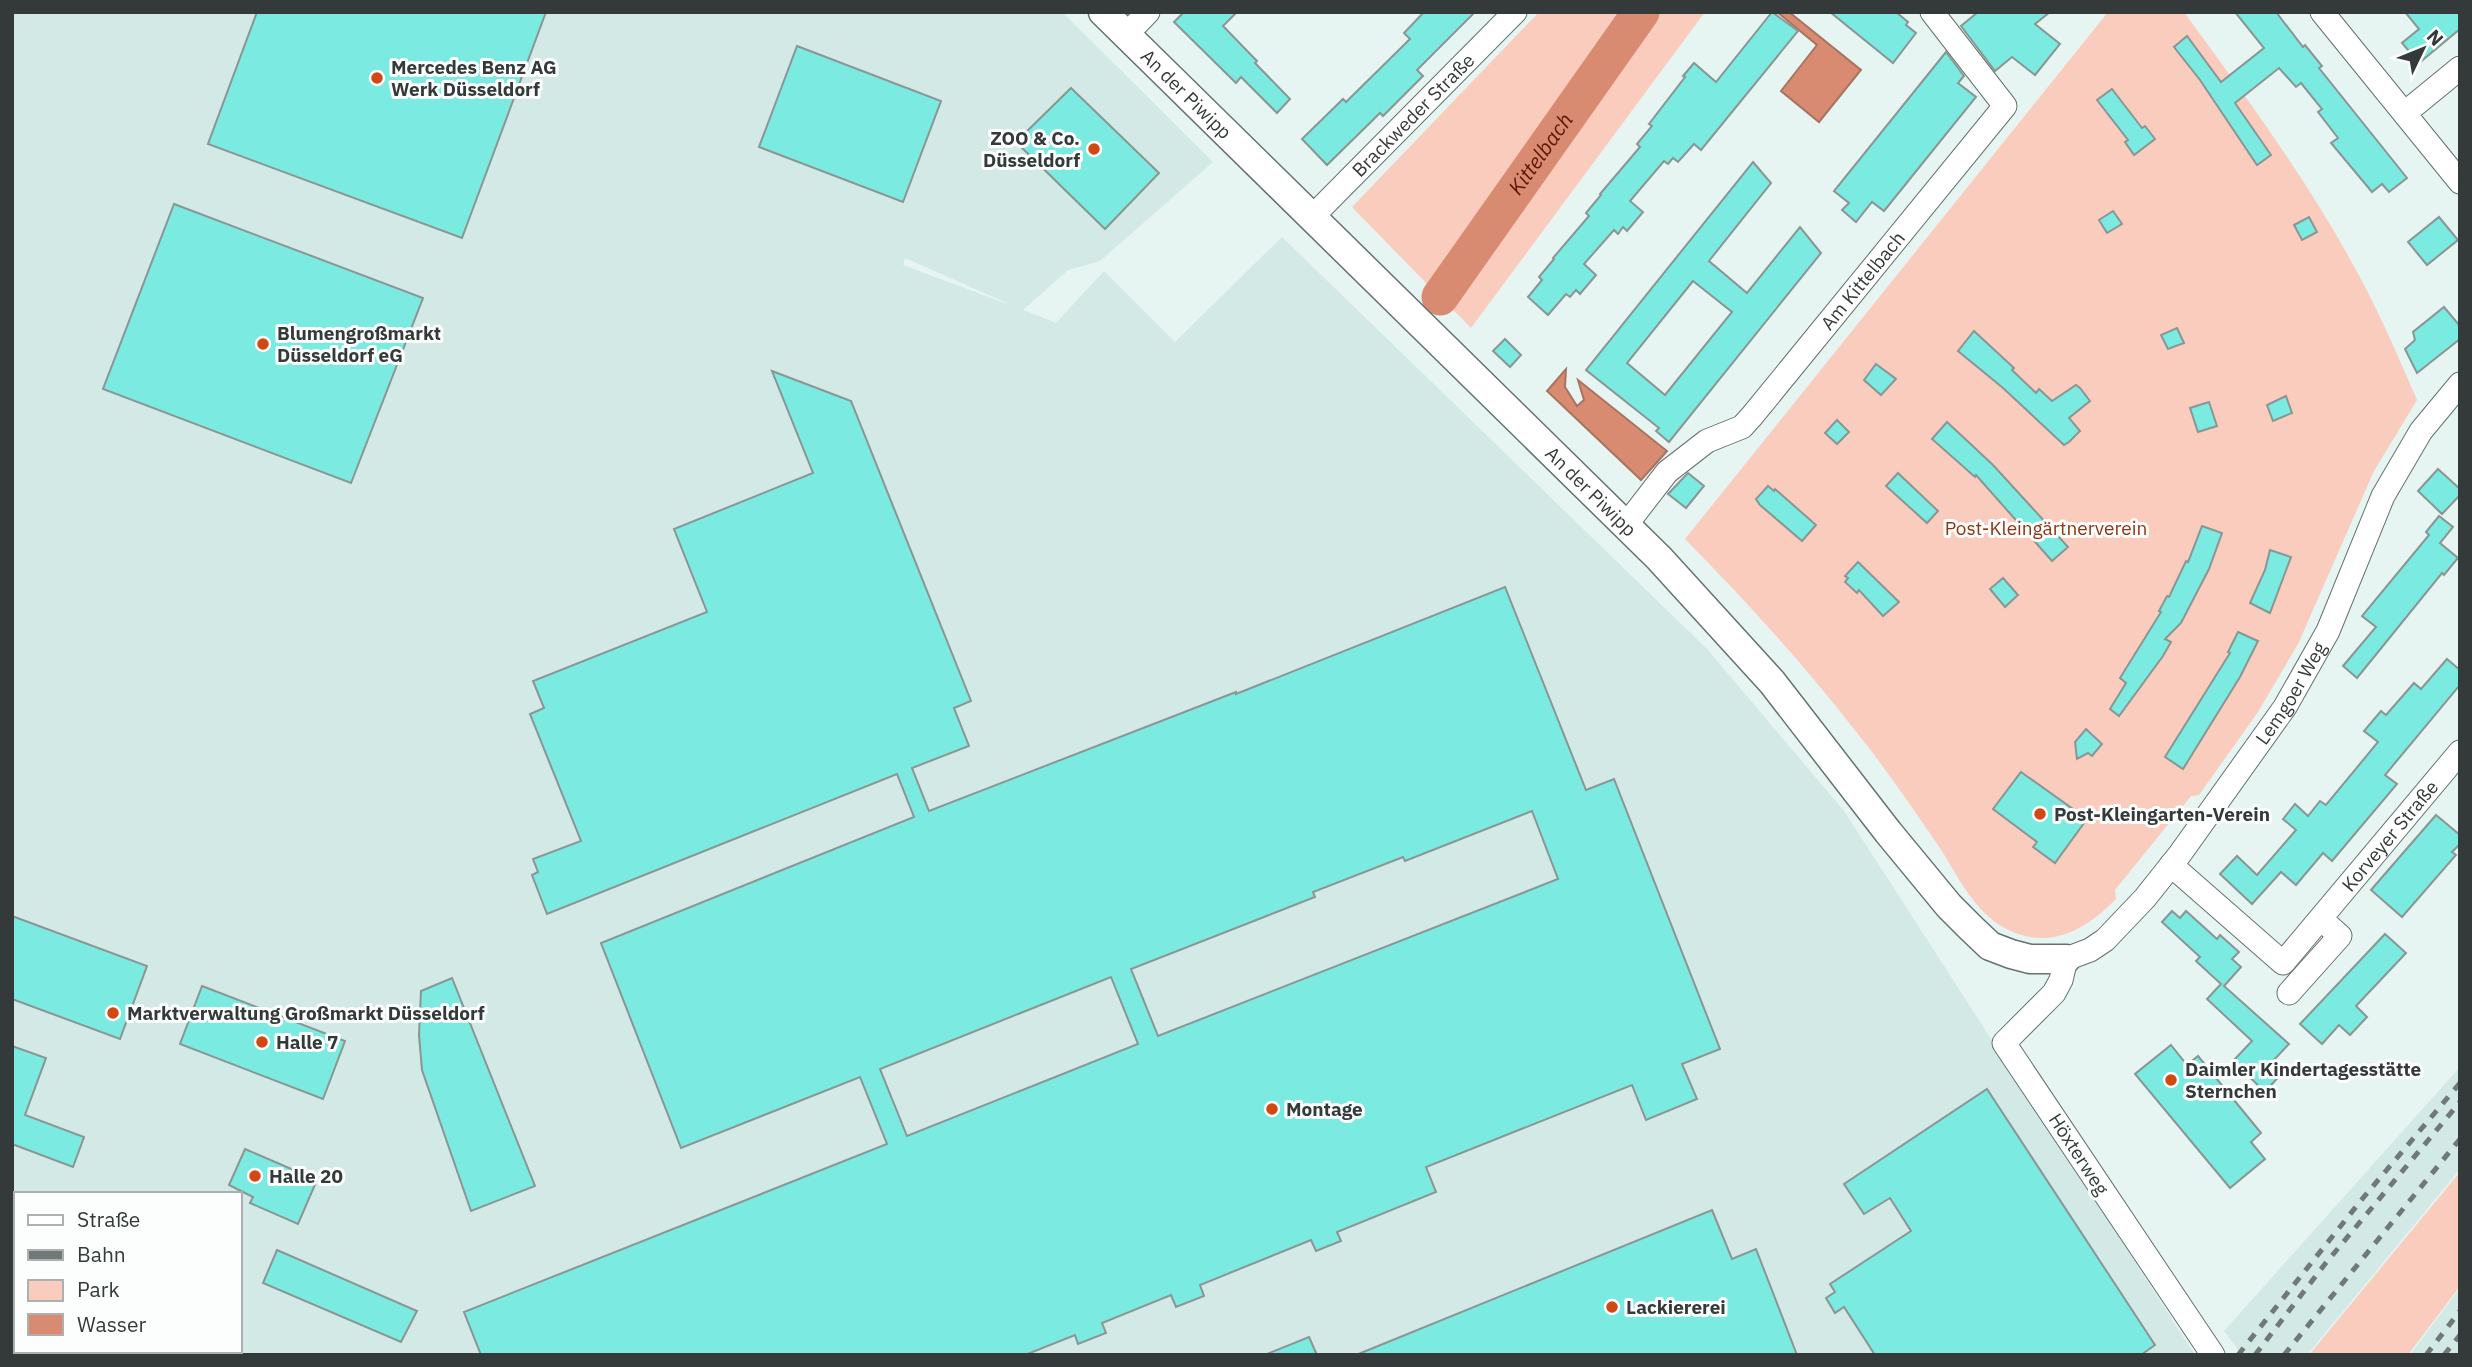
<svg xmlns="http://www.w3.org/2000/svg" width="2472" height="1367" font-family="'IBM Plex Sans',sans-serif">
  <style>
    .built { fill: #d2e9e6; fill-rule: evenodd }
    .green { fill: #faccbd }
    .water { fill: #d98b72; stroke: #a87361; stroke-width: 2 }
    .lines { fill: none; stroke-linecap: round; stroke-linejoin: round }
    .river { stroke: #d98b72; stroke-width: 37 }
    .building { fill: #7beae1; stroke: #899694; stroke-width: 2; fill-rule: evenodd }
    .minor-casing { stroke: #657270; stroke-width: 25 }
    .tertiary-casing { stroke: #657270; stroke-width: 31 }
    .minor { stroke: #fff; stroke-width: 23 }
    .tertiary { stroke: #fff; stroke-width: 28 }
    .rail { stroke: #707978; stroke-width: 5; stroke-dasharray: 9 9; stroke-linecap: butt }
    .poi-dot { fill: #d04912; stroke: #fcfefe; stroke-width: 2.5 }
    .labels { text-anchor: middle; stroke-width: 6; stroke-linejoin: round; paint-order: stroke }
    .poi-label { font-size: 19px; font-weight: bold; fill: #343a39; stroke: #fcfefe; text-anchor: start }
    .street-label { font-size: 19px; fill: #343a39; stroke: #fcfefe }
    .park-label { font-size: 19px; fill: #903411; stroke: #fcfefe }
    .water-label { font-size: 21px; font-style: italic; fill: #5c1700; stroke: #fcfefe }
  </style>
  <rect width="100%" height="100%" fill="#e6f4f2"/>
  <g class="built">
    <path d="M12 12H1062L1213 162 1100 261 1068 270 1023 310 1056 323 1104 271 1175 342 1282 237 1707 649 1844 811 2195 1355H12ZM905 258 1007 303V304L903 265ZM16 1194H240V1351H16Z"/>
    <polygon points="2460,1067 2460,1169 2307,1355 2242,1355 2224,1331"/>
    <polygon points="2460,1288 2460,1355 2410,1355"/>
  </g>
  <g class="green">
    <polygon points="1539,12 1622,12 1428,285 1352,207"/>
    <polygon points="1628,12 1705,12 1471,328 1430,286"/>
    <path d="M2108 12H2184C2245 96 2307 179 2356 270 2379 312 2398 356 2417 400L2374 471 2298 644 2258 712 2199 795 2191 796 2115 890 2116 899C2085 931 2047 952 2003 927 1972 909 1957 874 1938 845 1911 806 1884 766 1854 729 1802 662 1745 600 1685 539Z"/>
    <polygon points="2460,1172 2460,1286 2408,1355 2309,1355"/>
  </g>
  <g class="water">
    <polygon points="1777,12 1789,12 1861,70 1819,122 1781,91 1817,45"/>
    <polygon points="1566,369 1565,387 1577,406 1584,400 1578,380 1667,451 1641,480 1547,391"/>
  </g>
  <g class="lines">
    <path class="river" id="s1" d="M1440 297 1641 12"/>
  </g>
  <g class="building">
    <polygon points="257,12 546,12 462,238 208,144"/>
    <polygon points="1184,12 1237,12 1223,26 1257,61 1255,63 1290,99 1277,113 1241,77 1236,83 1174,22"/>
    <polygon points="1424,12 1475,12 1417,70 1423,76 1383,116 1380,113 1327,165 1302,139 1343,99 1346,102 1410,39 1404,33"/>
    <polygon points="1772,12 1798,31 1701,150 1694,144 1678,162 1673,158 1668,164 1664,161 1630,201 1643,212 1627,231 1623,227 1618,234 1614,230 1584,264 1596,275 1580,294 1576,290 1570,297 1566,294 1548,315 1528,297 1542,280 1539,277 1554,259 1553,258 1589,216 1586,213 1601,195 1600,194 1640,147 1637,144 1652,126 1649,124 1685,77 1683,76 1694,63 1716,82"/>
    <polygon points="1830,12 1896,12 1908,22 1906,25 1916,33 1893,63"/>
    <polygon points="1978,12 2050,12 2035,24 2060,44 2035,75 2012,57 1995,71 1961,26"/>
    <polygon points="2235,12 2276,12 2303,47 2305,45 2322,66 2319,68 2407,178 2389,192 2382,184 2372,192 2331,143 2338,138 2318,112 2322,109 2301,83 2296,87 2279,68 2235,103 2271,155 2257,165 2200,80 2174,47 2187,36 2221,82 2264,48"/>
    <polygon points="2405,12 2460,12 2460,29 2419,63 2402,43 2419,29"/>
    <polygon points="797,46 941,101 903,202 759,147"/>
    <polygon points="1946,52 1964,76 1958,83 1976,97 1884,211 1872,202 1856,222 1842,210 1849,203 1834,191"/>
    <polygon points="1071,88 1159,173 1105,229 1016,142"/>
    <polygon points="2112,89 2142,128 2145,126 2155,139 2134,155 2125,142 2128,140 2097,100"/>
    <path d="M1753 162 1771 183 1709 261 1747 293 1800 227 1821 253 1669 442 1656 431 1659 428 1586 370ZM1693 281 1732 312 1665 395 1627 363Z"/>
    <polygon points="174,204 423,298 351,483 103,389"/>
    <polygon points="2113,211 2122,224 2107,233 2099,220"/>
    <polygon points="2309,217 2317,232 2302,240 2294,225"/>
    <polygon points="2439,217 2458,240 2427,265 2408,242"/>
    <polygon points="2444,307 2460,326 2460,339 2417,373 2405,349 2415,340 2413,332"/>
    <polygon points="2177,328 2184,343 2168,349 2161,335"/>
    <polygon points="1974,331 2014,368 2012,370 2036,393 2039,389 2052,401 2076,385 2080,388 2090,401 2069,418 2080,431 2069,442 2064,445 2003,388 1958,351"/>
    <polygon points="1505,339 1521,355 1510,367 1493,351"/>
    <polygon points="1876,364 1896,379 1881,395 1864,380"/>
    <path d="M772 371 851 401 971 701 954 708 969 746 912 768 929 811 1236 692V694L1505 587 1586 790 1614 779 1720 1049 1682 1064 1697 1099 1646 1120 1632 1085 1426 1167 1436 1192 1337 1232 1341 1241 1316 1251 1311 1240 1200 1285 1204 1296 1176 1307 1171 1295 1102 1323 1106 1333 1078 1344 1075 1335 1025 1355H481L464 1312 887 1144 860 1077 681 1148 601 943 914 817 897 774 547 914 532 875 538 872 533 859 581 841 530 714 544 708 533 681 707 612 674 529 813 473ZM1532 811 1558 879 1158 1036 1131 969 1315 897 1313 892 1403 857 1405 861ZM1111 977 1138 1044 907 1136 880 1069Z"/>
    <polygon points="2286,396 2292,413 2273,421 2267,405"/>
    <polygon points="2209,402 2217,426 2198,432 2190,408"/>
    <polygon points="1837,420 1849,432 1837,444 1825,433"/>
    <polygon points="1947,422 1993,465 2068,547 2052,561 1976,475 1975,477 1932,439"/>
    <polygon points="2438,469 2460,489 2460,495 2442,514 2418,491"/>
    <polygon points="1688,473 1704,486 1686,508 1668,494"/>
    <polygon points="1898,473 1938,511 1927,523 1886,486"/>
    <polygon points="1768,486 1774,491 1775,489 1816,525 1802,541 1760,505 1756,499"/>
    <polygon points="2439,516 2453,527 2440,543 2458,558 2444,575 2442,573 2357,678 2343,666 2376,627 2362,616 2429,535 2426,532"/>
    <polygon points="2202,526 2222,533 2209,569 2181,623 2165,639 2171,642 2163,656 2119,716 2110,709 2126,683 2120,678 2161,612 2159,611 2167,596 2169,597 2186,561 2188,562"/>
    <polygon points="2270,550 2291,557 2270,613 2250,603 2265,570"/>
    <polygon points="1858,562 1899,602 1883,616 1859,590 1857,593 1845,582 1848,578 1845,576"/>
    <polygon points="2003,578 2018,595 2005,607 1990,589"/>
    <polygon points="2238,632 2258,641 2240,677 2183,769 2165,757 2230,653 2228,652"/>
    <polygon points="2447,659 2460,670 2460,685 2385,775 2397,784 2332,861 2323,853 2296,885 2281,872 2252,904 2220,874 2237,856 2257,875 2296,830 2283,819 2295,804 2308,816 2320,801 2326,805 2378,742 2364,731 2381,711 2386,715 2414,683 2421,689"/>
    <polygon points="2086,729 2102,744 2092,756 2088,753 2077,759 2075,742"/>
    <polygon points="2021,772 2087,819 2055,863 2033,847 2037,842 1993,809"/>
    <polygon points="2436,815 2460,835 2460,844 2452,852 2456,855 2402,917 2371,890"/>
    <polygon points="2172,911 2180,918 2186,911 2217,939 2220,935 2239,952 2232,959 2241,967 2224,986 2289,1044 2271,1063 2282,1073 2265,1092 2233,1061 2252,1041 2207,999 2221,984 2196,961 2200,957 2162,922"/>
    <polygon points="12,916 147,966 120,1039 12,999"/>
    <polygon points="2385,934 2406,953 2356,1006 2367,1017 2350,1035 2339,1025 2322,1044 2300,1024"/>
    <polygon points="452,978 535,1186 471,1211 422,1070 419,1035 421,991"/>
    <polygon points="202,986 345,1041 323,1099 180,1044"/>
    <polygon points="2171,1045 2187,1065 2198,1056 2261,1133 2251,1142 2265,1159 2230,1188 2135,1074"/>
    <polygon points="12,1046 46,1058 25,1115 84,1137 73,1167 12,1144"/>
    <polygon points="1987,1089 2155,1345 2141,1355 1875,1355 1844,1307 1835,1313 1826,1298 1835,1292 1830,1284 1911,1231 1890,1198 1864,1214 1844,1184"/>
    <polygon points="245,1149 317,1180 298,1224 250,1203 253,1197 229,1185"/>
    <polygon points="1712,1210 1732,1259 1756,1249 1797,1355 1356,1355"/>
    <polygon points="277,1250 417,1311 401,1342 263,1283"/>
    <polygon points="1309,1337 1317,1355 1267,1355 1267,1354"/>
  </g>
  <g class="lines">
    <defs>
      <g id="minor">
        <polyline points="2322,12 2460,182"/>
        <polyline points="1126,35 1148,12"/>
        <polyline points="2405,113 2460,68"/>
        <path id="s2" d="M1311 218 1515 12"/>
        <path id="s3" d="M1626 525 1667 472 1707 441 1742 427 1752 416 2005 106 1932 12"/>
        <path id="s4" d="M2171 865 2283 963 2460 752"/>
        <polyline points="2289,993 2340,936 2321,919"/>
        <polyline points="12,1229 16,1230"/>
        <path id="s5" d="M2213 1355 2004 1043 2054 993 2061 980 2066 959 2090 950 2105 940 2145 898 2180 854 2285 707 2328 631 2383 496 2421 431 2460 384"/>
      </g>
      <g id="tertiary">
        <path id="s6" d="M1103 12 1659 558 1772 682 1888 832 1949 906 1971 928 1990 946 2011 954 2030 959H2066"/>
      </g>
    </defs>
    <use href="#minor" class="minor-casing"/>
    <use href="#tertiary" class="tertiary-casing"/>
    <use href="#minor" class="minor"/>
    <use href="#tertiary" class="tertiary"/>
    <g class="rail">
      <polyline points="2238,1355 2363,1198 2460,1083"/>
      <polyline points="2255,1355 2325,1264 2460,1102"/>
      <polyline points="2284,1355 2460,1139"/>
      <polyline points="2426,1355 2460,1311"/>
      <polyline points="2444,1355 2460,1335"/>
    </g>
  </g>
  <g class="poi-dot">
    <circle cx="377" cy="78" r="7"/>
    <circle cx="1094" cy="149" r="7"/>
    <circle cx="263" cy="344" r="7"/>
    <circle cx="2040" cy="814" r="7"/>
    <circle cx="113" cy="1013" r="7"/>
    <circle cx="262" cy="1042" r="7"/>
    <circle cx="2171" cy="1080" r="7"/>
    <circle cx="1272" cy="1109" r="7"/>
    <circle cx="255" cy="1176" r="7"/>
    <circle cx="1612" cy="1307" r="7"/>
  </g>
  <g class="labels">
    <g class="poi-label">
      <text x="391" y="74">Mercedes Benz AG<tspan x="391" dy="22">Werk Düsseldorf</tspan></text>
      <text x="1080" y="145" text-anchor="end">ZOO &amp; Co.<tspan x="1080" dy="22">Düsseldorf</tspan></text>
      <text x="277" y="340">Blumengroßmarkt<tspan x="277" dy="22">Düsseldorf eG</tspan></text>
      <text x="2054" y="821">Post-Kleingarten-Verein</text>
      <text x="127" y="1020">Marktverwaltung Großmarkt Düsseldorf</text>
      <text x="276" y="1049">Halle 7</text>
      <text x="2185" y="1076">Daimler Kindertagesstätte<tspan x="2185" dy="22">Sternchen</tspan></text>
      <text x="1286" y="1116">Montage</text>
      <text x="269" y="1183">Halle 20</text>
      <text x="1626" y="1314">Lackiererei</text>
    </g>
    <g class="street-label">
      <text dy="7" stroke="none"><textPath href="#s6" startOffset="117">An der Piwipp</textPath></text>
      <text dy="7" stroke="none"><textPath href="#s2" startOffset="145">Brackweder Straße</textPath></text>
      <text dy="7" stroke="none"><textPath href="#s3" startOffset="345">Am Kittelbach</textPath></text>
      <text dy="7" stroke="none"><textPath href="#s6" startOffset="684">An der Piwipp</textPath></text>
      <text dy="7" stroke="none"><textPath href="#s5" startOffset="836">Lemgoer Weg</textPath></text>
      <text dy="7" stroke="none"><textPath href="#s4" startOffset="315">Korveyer Straße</textPath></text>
      <text transform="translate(2079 1154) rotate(57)" y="7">Höxterweg</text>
    </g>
    <g class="park-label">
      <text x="2046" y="535">Post-Kleingärtnerverein</text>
    </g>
    <g class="water-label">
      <text dy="7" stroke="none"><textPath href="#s1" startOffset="175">Kittelbach</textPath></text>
    </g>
  </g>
  <rect width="2472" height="1367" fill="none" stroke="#343a39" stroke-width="28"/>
  <rect x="14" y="1192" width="228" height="161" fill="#fcfefe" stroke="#acb0af" stroke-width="2"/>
  <rect x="28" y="1215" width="35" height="10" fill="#ffffff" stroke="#acb0af" stroke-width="2"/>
  <text x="77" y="1227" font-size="21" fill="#343a39">Straße</text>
  <rect x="28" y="1250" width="35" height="10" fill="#707978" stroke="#acb0af" stroke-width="2"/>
  <text x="77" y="1262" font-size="21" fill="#343a39">Bahn</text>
  <rect x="28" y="1280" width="35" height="21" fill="#faccbd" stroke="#acb0af" stroke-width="2"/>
  <text x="77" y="1297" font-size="21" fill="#343a39">Park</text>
  <rect x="28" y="1314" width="35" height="21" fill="#d98b72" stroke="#acb0af" stroke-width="2"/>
  <text x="77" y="1332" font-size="21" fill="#343a39">Wasser</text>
  <g transform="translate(2423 49) rotate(47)" stroke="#fcfefe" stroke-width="5" paint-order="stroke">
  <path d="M0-5L12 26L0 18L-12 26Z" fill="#343a39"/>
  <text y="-10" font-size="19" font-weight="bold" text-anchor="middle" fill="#343a39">N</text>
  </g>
</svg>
